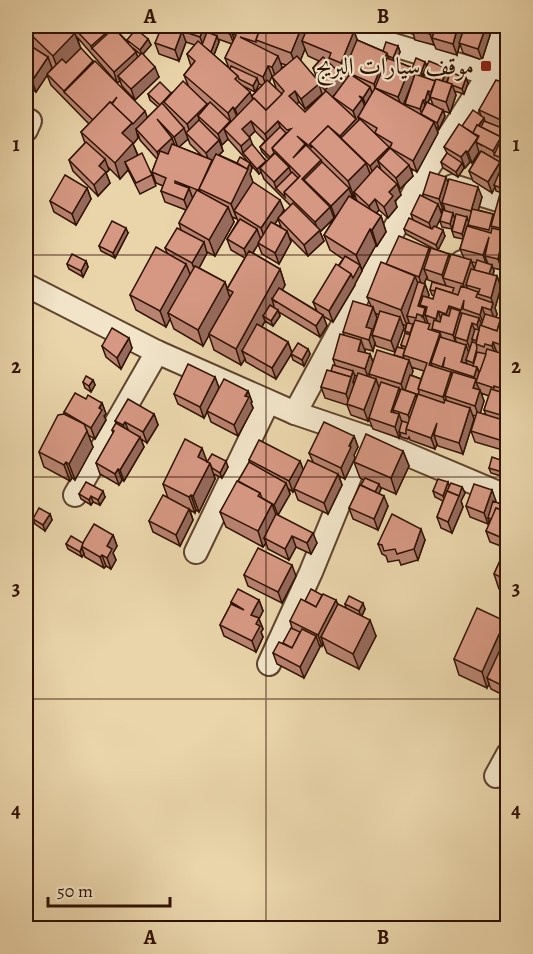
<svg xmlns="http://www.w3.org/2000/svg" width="533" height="954" font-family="Alegreya,Amiri,serif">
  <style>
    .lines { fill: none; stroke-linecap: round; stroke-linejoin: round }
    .minor-casing { stroke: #5f442d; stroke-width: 26 }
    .minor { stroke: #f1e4c8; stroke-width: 22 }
    .wall { fill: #b88371; stroke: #311303; stroke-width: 1.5; fill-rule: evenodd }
    .shaded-wall { fill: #966a5c; stroke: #311303; stroke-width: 1.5 }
    .building { fill: #d69883; stroke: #311303; stroke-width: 1.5 }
    .grid { fill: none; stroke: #311303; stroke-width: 1.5; stroke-opacity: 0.55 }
    .poi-dot { fill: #8f2418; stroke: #f1e4c8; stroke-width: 2 }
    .labels { text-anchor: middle; stroke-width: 4.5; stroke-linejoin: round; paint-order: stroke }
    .poi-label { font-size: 24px; fill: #311303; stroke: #f1e4c8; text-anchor: end }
    .neatline { fill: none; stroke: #311303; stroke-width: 2 }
    .grid-label { font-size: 20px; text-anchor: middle; font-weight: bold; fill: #311303 }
  </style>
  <rect width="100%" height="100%" fill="#ead5ab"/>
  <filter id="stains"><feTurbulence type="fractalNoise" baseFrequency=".00333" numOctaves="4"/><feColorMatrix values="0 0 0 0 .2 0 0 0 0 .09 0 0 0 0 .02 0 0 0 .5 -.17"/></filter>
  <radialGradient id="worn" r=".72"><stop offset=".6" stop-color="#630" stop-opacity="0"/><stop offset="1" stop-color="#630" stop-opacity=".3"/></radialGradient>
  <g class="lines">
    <defs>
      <g id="minor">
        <polyline points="332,26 508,80"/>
        <polyline points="26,119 30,121 26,130"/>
        <polyline points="453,186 508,203"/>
        <polyline points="462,262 506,270 508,262"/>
        <polyline points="26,285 157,352 295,413 366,437 508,497"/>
        <polyline points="295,413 423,176 489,74 503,26"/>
        <polyline points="75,495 157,352"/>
        <polyline points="196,552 268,402"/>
        <polyline points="269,664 311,572 366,437"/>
        <polyline points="496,776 508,754"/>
      </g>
    </defs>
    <use href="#minor" class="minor-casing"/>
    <use href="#minor" class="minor"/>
  </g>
  <g class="wall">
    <path d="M26 26H116L119 33 129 43 127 40 148 39 151 45 143 54 159 77 135 100 122 86 120 81 117 83 77 37 81 49 147 118 158 107 150 100 148 94 171 93 188 85 184 75 191 66 187 54 195 45 186 42 179 61 159 54 155 43 170 26H340L354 31 357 40 383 51 398 46 400 52 396 61 410 67 414 77V75L412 69 425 62 427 66 448 69 450 74 446 83 466 78 468 83 464 94 454 91 456 95 450 113 443 111 445 116 439 129 436 127 438 133 417 172 410 168 413 176 400 189 398 187 401 195 395 201 397 207 388 218 379 210 376 213 381 216 386 232 377 246 376 245 362 270H361L362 271 355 284V285L333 322 323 316 327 326 320 337 279 312 280 316 273 326 265 321 262 327 288 342 292 353 276 379 246 362 245 359 241 365 214 350 209 335 203 346 174 329 170 319 166 327 136 310 130 295 167 253 165 248 181 230 179 223 186 210 165 202 161 191 163 186 156 183 152 172 157 159 140 140 138 134H137L138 138 133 144 138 155 152 175 156 186 140 194 128 170 120 179 108 167 109 170 106 173 110 183 98 196 73 171 69 160 85 143 81 132 89 124 51 85 47 75 36 92 26 85ZM218 39 232 44 225 58 229 68 214 55 219 42ZM133 48 141 55 138 57ZM305 49 308 56 319 61 313 68 317 79 321 83H320L300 61ZM280 63 286 65 280 70 282 67ZM272 76 276 88 280 93 269 82ZM412 83 405 104 406 106 403 104ZM259 84 262 85 252 96 243 86 255 92ZM322 94 305 112 296 104 299 102 305 109ZM430 97 433 105 428 103ZM255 131 265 141 260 147 262 152 269 159 267 162 252 145 249 137ZM188 139 190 144 202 156 179 147ZM228 139 244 157 247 161 237 163 219 155 223 151 221 144 222 145ZM252 166 259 174 261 172 264 179 291 206 280 216 284 210 253 183 250 174 252 168ZM351 194 354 197 355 196 357 201 353 198ZM333 215 335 217 324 235 330 250 343 259 313 302 317 311 282 290 285 285 280 269 253 253 258 244 262 254 279 264 291 242 290 238 308 256 324 241 320 232 334 218ZM232 217 237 219 238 221 227 239 231 250 245 258 227 289 225 282 199 268 207 253V252L215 256 234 222ZM278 219 281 227 275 224Z"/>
    <polygon points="375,26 389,26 388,30"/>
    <polygon points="391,26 464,26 462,36 465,26 487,26 490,35 482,60 463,53 460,44 457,55 436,49 434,44 434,45 415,40 413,33 412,34 391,27"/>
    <polygon points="507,84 507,170 502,167 504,172 507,174 507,194 506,191 505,194 496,191 495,187 492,193 473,181 469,171 480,153 479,152 472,163 470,162 465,168 464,167 464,168 458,177 443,168 441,162 447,153 444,147 462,127 481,116 479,110"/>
    <path d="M448 183 482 197 478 210 493 214 494 216 507 196V246L502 270 493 268 494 271 493 275 497 276 501 287 507 259V304H504L500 293V291L495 308 497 314 496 317 502 319 503 322 507 307V476L505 474 504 477 491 473 489 468 503 461 506 451 475 442 471 431 476 416 472 415 474 419 463 454 438 446 437 444 435 449 410 440 409 437 408 439 401 437 400 434 399 438 373 429 369 419 368 421 351 415 347 405 325 398 321 387 335 365 333 359 344 335 343 332 371 306 367 297 386 264 430 250H436L406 234 404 229 413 220 411 214 423 197V194ZM444 207 445 211 442 213 440 209 443 210ZM441 218 440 221 442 227 452 229V231L454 237 463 239 460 249 464 258 450 256 449 254 438 250 445 236 436 227ZM472 262 476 263 474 269ZM427 277 428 280 446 286 430 290 432 295 434 296 433 299 428 298 429 295 425 284H424ZM375 313 379 315 373 331 377 318ZM402 324 406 326 405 331V334L401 345 402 348 397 347 404 328ZM375 343 376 346 395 352V356L373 362 370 354 365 353V349L373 351ZM411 367 424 371 421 379 411 375 413 371ZM354 375 357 376 354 385 353 382ZM481 393 489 396 484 410 486 415 480 413 484 401Z"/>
    <polygon points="87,188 91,199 76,225 54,212 50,201"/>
    <polygon points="128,233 115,258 101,251 99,246"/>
    <polygon points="86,261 88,267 83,277 69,269 67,264"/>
    <polygon points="102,346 132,348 121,369 106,357"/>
    <polygon points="308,349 310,354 304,366 293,360 291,354"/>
    <polygon points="215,377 219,388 204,418 178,404 174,394"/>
    <polygon points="93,380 95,385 91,392 85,388 83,382"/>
    <polygon points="248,391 252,402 251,403 253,408 238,436 211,422 207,411"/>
    <polygon points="86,399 102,403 106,414 104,416 106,420 95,439 88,435 93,447 75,480 72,478 70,481 44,467 39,452 64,414 64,412"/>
    <polygon points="154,414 158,425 147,443 141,439 144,447 124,481 122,480 119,485 100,474 96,463 113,433 112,430 116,423 115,421"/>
    <polygon points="354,436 358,447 354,455 355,458 345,479 339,476 342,485 328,514 298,500 294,489 293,492 289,489 290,494 278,515 317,543 311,554 296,547 289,560 268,549 266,543 263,547 226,527 220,512 250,463 249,460 300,461 303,470 313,462 309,453"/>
    <polygon points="403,451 409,466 396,494 380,487 381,489 379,493 388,506 378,530 353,519 349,508 364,480 360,478 354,462"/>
    <polygon points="207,462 228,467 222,478 214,474 215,479 199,512 196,510 195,513 190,510 193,520 180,546 153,532 149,521 168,498 163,484"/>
    <polygon points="448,482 449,486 462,487 465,493 461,501 463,507 452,533 441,528 437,517 443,501 435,497 433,491"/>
    <polygon points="492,490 495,502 501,504 507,500 507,593 499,589 494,574 506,548 490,542 486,531 490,523 489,521 488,524 470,517 466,506"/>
    <polygon points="79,494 105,497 100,505 93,502 91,505 81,499"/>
    <polygon points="50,514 52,520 45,531 35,524 33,519"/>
    <polygon points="113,535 117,546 113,553 116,560 111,569 106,566 104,568 85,557 84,554 82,557 68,549 66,544 83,543"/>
    <polygon points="425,540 418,560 401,565 399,560 388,562 386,556 382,554 378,544"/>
    <polygon points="244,575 296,576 282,603 248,586"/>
    <polygon points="322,595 336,600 338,605 346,608 345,604 365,609 362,616 376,636 359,669 327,653 323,643 322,646 319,645 320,647 304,678 277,664 273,653 283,643 292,628 290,621 305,601"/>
    <polygon points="259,600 263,611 259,619 263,629 261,632 263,637 256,652 224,636 220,625 231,604 231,602"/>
    <polygon points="507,627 507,697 491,689 489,684 487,688 459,675 454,659"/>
  </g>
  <g class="shaded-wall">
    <polygon points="71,26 79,26 72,26 81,49 59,72 53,56 68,28"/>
    <polygon points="114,26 116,26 120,35 92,49 91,46"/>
    <polygon points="204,26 207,26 209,33 204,48 200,37"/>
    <polygon points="233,26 241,26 236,35 232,33 235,41 234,44 230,34"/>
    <polygon points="302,26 310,26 302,41 305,49 297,69 291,53"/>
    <polygon points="432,26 439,26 432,38 434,45 430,34"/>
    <polygon points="458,26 464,26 457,55 453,44"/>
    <polygon points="486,26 487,26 490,35 482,60 478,49"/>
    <polygon points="182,31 186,42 179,61 175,50"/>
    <polygon points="354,31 360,47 344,71 341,63"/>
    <polygon points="217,36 219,42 213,57 211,52"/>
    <polygon points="148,39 151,45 142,55 140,50"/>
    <polygon points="398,46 400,52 395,64 393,58"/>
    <polygon points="136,52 140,63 118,76 120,81 117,83 114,72"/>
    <polygon points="387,53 391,64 375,88 374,84"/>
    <polygon points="278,56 282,67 276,78 272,67"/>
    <polygon points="48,57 52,68 36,92 32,81"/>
    <polygon points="93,61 97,72 65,93 64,91"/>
    <polygon points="425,62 427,67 423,74 424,76 423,79 421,73"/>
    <polygon points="268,66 272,76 267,88 263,77"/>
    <polygon points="155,67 159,77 135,100 131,89"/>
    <polygon points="410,67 414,78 402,108 398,97"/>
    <polygon points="448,69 450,74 444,88 442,82"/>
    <polygon points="340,73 344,84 329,101 325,90"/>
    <polygon points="257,78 259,84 255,92 253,86"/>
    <polygon points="466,78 468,83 464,94 462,89"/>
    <polygon points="320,83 319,84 322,94 305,109 301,99"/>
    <polygon points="452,84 456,95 450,113 446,102"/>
    <polygon points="370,87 374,98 367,108 363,98"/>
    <polygon points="295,91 299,102 293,107 289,96"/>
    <polygon points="428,91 430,97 427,106 425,100"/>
    <polygon points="250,92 256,108 241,124 235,109"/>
    <polygon points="362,99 366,110 358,117 359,120 344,147 340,136 356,119 353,111"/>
    <polygon points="423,100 425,105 422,114 420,109"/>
    <polygon points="207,104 211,115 198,116 201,125 191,135 187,124"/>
    <polygon points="233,107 239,122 233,129 228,113"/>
    <polygon points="443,110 445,116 439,129 437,123"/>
    <polygon points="145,111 149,122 136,129 138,138 133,144 139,159 125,162 128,170 120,179 115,163 122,133"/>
    <polygon points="507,116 507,131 505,122"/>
    <polygon points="484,118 486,124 474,133"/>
    <polygon points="230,121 234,132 224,129 228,139 222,145 218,134"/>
    <polygon points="251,121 255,131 246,140 242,129"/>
    <polygon points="278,121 282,132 269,145 265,134"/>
    <polygon points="434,122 438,133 417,172 413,161"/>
    <polygon points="184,128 188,139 178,148 174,137"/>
    <polygon points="478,137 481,145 476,142 479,152 472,163 468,152"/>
    <polygon points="501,137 504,148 495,155 493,151"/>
    <polygon points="172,138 176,149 161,163 157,152"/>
    <polygon points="250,138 254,148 243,153 241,146"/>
    <polygon points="219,140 223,151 213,161 216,171 210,164 206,153"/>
    <polygon points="389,147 393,158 378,161 381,170 374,177 370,166"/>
    <polygon points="466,151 470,162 465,168 461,157"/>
    <polygon points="105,159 109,170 106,173 110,183 98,196 94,185 99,166"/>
    <polygon points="321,160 325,171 304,180 307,189 302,179"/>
    <polygon points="266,161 268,166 260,168 261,172 259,174 257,169"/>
    <polygon points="500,162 504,173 494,185 495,187 492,193 488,182"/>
    <polygon points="250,163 252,168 250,174 254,185 234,211 237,219 231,204"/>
    <polygon points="366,163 372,179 354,192 355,196 354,197 348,181"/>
    <polygon points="462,163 464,168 458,177 456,172"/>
    <polygon points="409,165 413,176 400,189 396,178"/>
    <polygon points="289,167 293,178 276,188 274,182"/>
    <polygon points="446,177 450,187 442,203 444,207 443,210 439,199"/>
    <polygon points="507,178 507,189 505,194 503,189"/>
    <polygon points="397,184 401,195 395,201 397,207 388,218 384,207 389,192"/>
    <polygon points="478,187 482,197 475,222 471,211"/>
    <polygon points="87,188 91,199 76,225 72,214"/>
    <polygon points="189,188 193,199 188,211 184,200"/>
    <polygon points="349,188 353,199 335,217 331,206"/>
    <polygon points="375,199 379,210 373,217 369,206"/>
    <polygon points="280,200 284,210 265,239 261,228"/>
    <polygon points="438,204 442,215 433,234 429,223"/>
    <polygon points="228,207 234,222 215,256 209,240"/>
    <polygon points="330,207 334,218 320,232 324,241 308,256 304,245 318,232 315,222"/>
    <polygon points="453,213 455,219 452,229 450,224"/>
    <polygon points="381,216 386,232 377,246 372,230"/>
    <polygon points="467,217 469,223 464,240 462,234"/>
    <polygon points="507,217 507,238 504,229"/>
    <polygon points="126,228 128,233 115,258 113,253"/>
    <polygon points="257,229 261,240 248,260 244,249"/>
    <polygon points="370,229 376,245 362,270 356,255"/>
    <polygon points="443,230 445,236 438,250 436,245"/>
    <polygon points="287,231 291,242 279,264 275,253"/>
    <polygon points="504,231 507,240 507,245 502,270 498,259"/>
    <polygon points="489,237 485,256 488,264 487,266 483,255"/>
    <polygon points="204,242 207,253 196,274 192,263"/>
    <polygon points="429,248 433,259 424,269 427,277 422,288 419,277"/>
    <polygon points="449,254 453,265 443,278 446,286 442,275"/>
    <polygon points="471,260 475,271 466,285 469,292 467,295 463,284"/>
    <polygon points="86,261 88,267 83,277 81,271"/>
    <polygon points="186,264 192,279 168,313 170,319 166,327 160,311"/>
    <polygon points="360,265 362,271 355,284 355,285 333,322 329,311 351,274"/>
    <polygon points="492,265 494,271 490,282 488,277"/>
    <polygon points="280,269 285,285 276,302 272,299 274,306 267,318 263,316 265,321 247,354 242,351 245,359 241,365 236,349"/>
    <polygon points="415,276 421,291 407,316 409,322 407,326 401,310"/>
    <polygon points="497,276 501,287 495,308 497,314 495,321 491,310 493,304 491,298"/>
    <polygon points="225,282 230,298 209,334 209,335 203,346 198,330"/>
    <polygon points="425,284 429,295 425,307 420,305 423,314 422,317 418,306"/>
    <polygon points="449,306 453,316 450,324 446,314"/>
    <polygon points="373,307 377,318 373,330 375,336 372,335 375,343 373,351 369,340 366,327"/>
    <polygon points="482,307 486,318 484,325 480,315"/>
    <polygon points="425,308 428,316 425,315 428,323 427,327 423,316"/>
    <polygon points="278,310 280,316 273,326 271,321"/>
    <polygon points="438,311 442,322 440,330 436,319"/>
    <polygon points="460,311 464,321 455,337 457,346 453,335"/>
    <polygon points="323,315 327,326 320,337 316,326"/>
    <polygon points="400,317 404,328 395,352 391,341"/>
    <polygon points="479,318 483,328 480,333 477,325"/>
    <polygon points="472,323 476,334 472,339 473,343 471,352 467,341"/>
    <polygon points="440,333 444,344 431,363 434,372 429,365"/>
    <polygon points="129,338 132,348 121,369 117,358"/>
    <polygon points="361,340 365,351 362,362 358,351"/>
    <polygon points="288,342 292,353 276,379 272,368"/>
    <polygon points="493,342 497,353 496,356 492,346"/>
    <polygon points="466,345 470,356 466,360 467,364 461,362"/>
    <polygon points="308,349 310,354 304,366 302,360"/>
    <polygon points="370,354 374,365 369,374 370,377 369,380 365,369"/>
    <polygon points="409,360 413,371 405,395 401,384"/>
    <polygon points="477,367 481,378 476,382 480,391 473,388 475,381 474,377"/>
    <polygon points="353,371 355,376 353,382 355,388 350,405 346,394"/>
    <polygon points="451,372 455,383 445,396 448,404 447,408 443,397"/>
    <polygon points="215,377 219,388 204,418 200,407"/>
    <polygon points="376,379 380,390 368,421 364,410"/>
    <polygon points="93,380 95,385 91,392 89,386"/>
    <polygon points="399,388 403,399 393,410 396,418 391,412"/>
    <polygon points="480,390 484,401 479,417 475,406"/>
    <polygon points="248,391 252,402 251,403 253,408 238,436 234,425"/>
    <polygon points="416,394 420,405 412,426 408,415"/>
    <polygon points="102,403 106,414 104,416 106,420 95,439 91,428"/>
    <polygon points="470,408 474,419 463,454 459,443"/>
    <polygon points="154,414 158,425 147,443 143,432"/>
    <polygon points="399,414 403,425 399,432 400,434 399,438 395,427"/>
    <polygon points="125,422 129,432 127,436 123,425"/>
    <polygon points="437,423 434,435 437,444 435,449 431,438"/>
    <polygon points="87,431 93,447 75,480 69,464"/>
    <polygon points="354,436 358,447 354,455 355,458 345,479 341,468"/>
    <polygon points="140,437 144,447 124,481 120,470"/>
    <polygon points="202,448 208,464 198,457"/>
    <polygon points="403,451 409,466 396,494 391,478"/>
    <polygon points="226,461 228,467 222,478 220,473"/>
    <polygon points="300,461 304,472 293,492 289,481"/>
    <polygon points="66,462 72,478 70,481 64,465"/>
    <polygon points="210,463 215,479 199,512 193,496"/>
    <polygon points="503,468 505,474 504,477 502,472"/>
    <polygon points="118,469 122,480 119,485 115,474"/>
    <polygon points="338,474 342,485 328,514 324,503"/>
    <polygon points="448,482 450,488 445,501 443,496"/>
    <polygon points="286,483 290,494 278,515 274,505"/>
    <polygon points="379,484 381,489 377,498 375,492"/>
    <polygon points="462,487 465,493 461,501 463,507 452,533 448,522"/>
    <polygon points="492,490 496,501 490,518 488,518 489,521 488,524 484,513"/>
    <polygon points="103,491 105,497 100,505 98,500"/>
    <polygon points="191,495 196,510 195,513 189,497"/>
    <polygon points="91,496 93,502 91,505 89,500"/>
    <polygon points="384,496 388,506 378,530 374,519"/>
    <polygon points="272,504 278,520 264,538 266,543 263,547 258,531"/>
    <polygon points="189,509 193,520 180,546 176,535"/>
    <polygon points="50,514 52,520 45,531 43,525"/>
    <polygon points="421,529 425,540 418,560 414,549"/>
    <polygon points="313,533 317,543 311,554 307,543"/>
    <polygon points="113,535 117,546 113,553 116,560 111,569 107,558 107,546"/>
    <polygon points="292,536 296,547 289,560 285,549"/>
    <polygon points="82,548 84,554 82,557 80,552"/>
    <polygon points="102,555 106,566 104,568 100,557"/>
    <polygon points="292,565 296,576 282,603 278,592"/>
    <polygon points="259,600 263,611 259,619 263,629 261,632 263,637 256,652 252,641 251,615"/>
    <polygon points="336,600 340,611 321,637 323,643 322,646 318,635"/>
    <polygon points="363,603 365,609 361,617 359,611"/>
    <polygon points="370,620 376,636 359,669 353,654"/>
    <polygon points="505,621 507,627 507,645 503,648 504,652 491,680 487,678 489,684 487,688 482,672"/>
    <polygon points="316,636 320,647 304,678 300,667"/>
  </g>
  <g class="building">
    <polygon points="26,26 68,26 75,33 53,56 26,30"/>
    <polygon points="72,26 114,26 91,46"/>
    <polygon points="162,26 204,26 200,37 182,31 175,50 155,43"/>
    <polygon points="208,26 233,26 230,34"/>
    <polygon points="235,26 261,26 256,40 256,42 240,37 278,56 272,67 268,66 263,77 225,58 236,35 232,33"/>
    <polygon points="261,26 302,26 291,53 256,40"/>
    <polygon points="308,26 340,26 354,31 341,63 329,58 331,53 302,41"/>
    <polygon points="412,26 432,26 430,34 411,29"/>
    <polygon points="436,26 458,26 453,44 432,38"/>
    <polygon points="465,26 486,26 478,49 459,43"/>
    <polygon points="114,28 136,52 114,72 92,48"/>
    <polygon points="136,29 148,39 140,50 127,40"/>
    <polygon points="207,32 217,36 211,52 202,45"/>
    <polygon points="26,39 27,40 26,43 48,57 32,81 26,76"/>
    <polygon points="357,40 387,53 374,84 344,71"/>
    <polygon points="198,41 238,76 235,79 250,92 235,109 233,107 228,113 184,75 195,61 187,54"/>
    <polygon points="386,42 398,46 393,58 388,56 387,53 383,51"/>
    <polygon points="81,48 93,61 64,91 47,74 62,59 66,63"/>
    <polygon points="142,53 155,67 131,89 118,76"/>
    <polygon points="297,56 320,83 301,99 295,91 289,96 305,112 326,91 356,119 340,136 328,126 310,144 312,148 297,136 305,144 293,158 306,145 321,160 302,179 330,207 315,222 284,192 300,176 272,148 291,129 287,130 278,121 265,134 251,121 242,129 250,138 241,146 224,129 254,98 266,110 275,101 284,91 272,77"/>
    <polygon points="323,57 340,73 325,90 319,84 324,79 313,68"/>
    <polygon points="387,58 410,67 398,97 375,88"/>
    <polygon points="416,58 425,62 421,73 412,69"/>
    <polygon points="95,61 145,111 133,124 112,104 117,97 112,103 110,102 93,120 64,92"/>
    <polygon points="429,61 448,69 442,81 423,74"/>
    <polygon points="231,66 257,78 253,86 239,79 238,76 230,69"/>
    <polygon points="450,72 466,78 462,89 447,83"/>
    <polygon points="350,74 370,87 363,98 359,96 362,99 353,111 333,97"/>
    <polygon points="415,74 435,81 431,92 428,91 425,100 423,100 420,109 405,104"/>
    <polygon points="436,79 452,84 446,102 430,97"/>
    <polygon points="267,80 282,94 266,110 254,98 253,99 252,96"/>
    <polygon points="496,80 507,84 507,97 501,94 507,98 507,116 505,122 479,110"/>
    <polygon points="183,81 207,104 187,124 164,102"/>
    <polygon points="160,82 171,93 160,105 148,94"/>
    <polygon points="375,88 434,122 413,161 390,148 392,143 375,133 377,128 358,117"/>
    <polygon points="110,102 132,123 122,133 133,143 115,163 81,132"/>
    <polygon points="210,102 230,121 218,134 198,116"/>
    <polygon points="427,102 443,110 437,123 421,114"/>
    <polygon points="162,103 184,128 174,137 157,119 172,138 157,152 136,129"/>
    <polygon points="473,110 484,118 478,126 477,125 473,133 462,126"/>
    <polygon points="360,119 389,147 370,166 341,138"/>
    <polygon points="199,120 219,140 206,153 186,133"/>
    <polygon points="484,121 507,130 506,135 504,134 501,139 501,137 481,127"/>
    <polygon points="459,124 478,137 468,152 466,151 461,157 444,147"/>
    <polygon points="477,125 501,137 493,151 476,142 479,136 473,133"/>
    <polygon points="328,126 366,163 348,181 310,144"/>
    <polygon points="280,127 286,133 272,148 274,153 270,157 260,147"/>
    <polygon points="504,134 507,136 507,160 494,155"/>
    <polygon points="86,142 105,159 99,166 106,172 94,185 69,160"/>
    <polygon points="172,144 212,160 199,189 200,189 200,191 175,181 175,183 189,188 184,200 161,191 166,178 152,172 160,151 168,154"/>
    <polygon points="252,144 266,161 257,169 243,153"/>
    <polygon points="390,148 409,165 396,178 378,161"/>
    <polygon points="481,151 500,162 488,182 469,171"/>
    <polygon points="142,153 152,175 136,183 125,162"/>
    <polygon points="275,153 289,167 274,182 260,168"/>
    <polygon points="447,153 462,163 456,172 441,162"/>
    <polygon points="216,154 248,169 231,204 199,189"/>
    <polygon points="240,157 250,163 247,169 237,163"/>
    <polygon points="322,162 349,188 331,206 304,180"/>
    <polygon points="377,166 397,184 389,192 393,196 384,207 375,199 369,206 354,192"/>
    <polygon points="500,171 507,174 507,178 503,189 494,185"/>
    <polygon points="292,172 298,178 284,192 285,197 276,188"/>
    <polygon points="430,172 446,177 439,199 423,194"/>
    <polygon points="65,175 87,188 72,214 50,201"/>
    <polygon points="449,179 478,187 471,211 442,203"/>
    <polygon points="253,182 280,200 261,228 234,211"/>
    <polygon points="197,190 228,207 209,240 179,223"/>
    <polygon points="500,194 507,196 507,217 504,229 491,226"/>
    <polygon points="420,195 438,204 429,223 411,214"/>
    <polygon points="349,196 381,216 372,230 370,229 356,255 324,235"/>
    <polygon points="293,203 320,230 304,245 278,218"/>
    <polygon points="472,209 493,214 489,230 468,225"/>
    <polygon points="443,210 453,213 450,224 440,221"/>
    <polygon points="456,214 467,217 462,234 452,231"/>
    <polygon points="409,218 432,229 434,226 443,230 436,245 404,229"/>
    <polygon points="240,219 257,229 244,249 227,239"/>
    <polygon points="112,221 126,228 113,253 99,246"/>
    <polygon points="271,222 287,231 275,253 258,243"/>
    <polygon points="467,226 491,233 492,228 504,231 498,259 485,256 489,237 483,255 460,249"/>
    <polygon points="177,228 204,242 192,263 165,248"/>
    <polygon points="399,236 429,248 419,277 386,264"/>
    <polygon points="156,247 186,264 160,311 130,295"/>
    <polygon points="431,248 449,254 442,275 424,269"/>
    <polygon points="249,251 280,269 236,349 209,334 233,292 227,289"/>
    <polygon points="72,254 86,261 81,271 67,264"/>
    <polygon points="451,254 471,260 463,284 443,278"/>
    <polygon points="345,256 360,265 353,278 351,274 339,266"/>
    <polygon points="477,260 492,265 489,274 474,270"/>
    <polygon points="381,262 415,276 401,310 367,297"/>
    <polygon points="336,264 351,274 329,311 313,302"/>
    <polygon points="506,264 507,264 507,294 500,293"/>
    <polygon points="195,266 225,282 198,330 168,313"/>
    <polygon points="471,269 497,276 491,298 478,294 480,289 466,285"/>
    <polygon points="418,282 425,284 418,306 425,308 423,316 417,314 416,318 407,316"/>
    <polygon points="432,282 454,288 452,293 436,288 435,291 430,290"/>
    <polygon points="461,286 478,292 476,297 493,303 491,310 482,307 480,315 463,309 464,300 461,310 449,306 446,314 438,311 436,319 425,315 427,307 420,305 423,296 433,299 436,288 458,295"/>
    <polygon points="279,288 323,315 316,326 272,299"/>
    <polygon points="353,301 373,307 366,327 372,329 369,340 343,332"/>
    <polygon points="270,305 278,310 271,321 263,316"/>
    <polygon points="507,307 507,323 503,322"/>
    <polygon points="451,308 460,311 453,335 432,329 434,320 440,322 442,314 449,316"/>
    <polygon points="380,311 400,317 391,341 372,335"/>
    <polygon points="462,313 479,318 477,325 472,323 467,341 455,337"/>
    <polygon points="485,314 502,319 502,321 500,321 497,331 481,326"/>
    <polygon points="415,320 430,324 428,329 440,333 429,365 451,372 443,397 418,389 427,363 403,355"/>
    <polygon points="500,321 507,323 507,347 493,342 492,346 485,344 484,347 476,344 480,325 497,331"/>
    <polygon points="407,323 413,324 410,333 405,331"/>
    <polygon points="257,324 288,342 272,368 242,351"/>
    <polygon points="112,328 129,338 117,358 102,346"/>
    <polygon points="475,329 479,330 476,341 472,339"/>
    <polygon points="405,333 410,335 406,347 401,345"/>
    <polygon points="340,334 361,340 358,351 370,354 365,369 333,359"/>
    <polygon points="440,337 466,345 461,362 477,367 474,377 443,367 445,357 442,367 431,363"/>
    <polygon points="472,342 476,343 477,348 473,363 466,360"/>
    <polygon points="298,343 308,349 302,360 291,354"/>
    <polygon points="397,347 405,349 403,355 404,358 394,355"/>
    <polygon points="487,349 507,355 507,390 494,386 494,388 476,382"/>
    <polygon points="377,350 409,360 401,384 369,374"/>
    <polygon points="477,352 486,354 480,371 479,371 477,367 473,366"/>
    <polygon points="188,364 215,377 200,407 174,394"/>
    <polygon points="333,365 353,371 351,377 331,371"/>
    <polygon points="327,370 351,377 346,394 321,387"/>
    <polygon points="453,372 476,379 473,388 480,390 475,406 445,396"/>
    <polygon points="358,373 376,379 364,410 347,404"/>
    <polygon points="410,375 421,379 418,389 419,392 418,395 416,395 416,394 405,390"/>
    <polygon points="86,376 93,380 89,386 83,382"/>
    <polygon points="224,379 248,391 245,396 249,397 234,425 207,411"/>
    <polygon points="381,382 399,388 391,412 399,414 395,427 369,418"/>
    <polygon points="401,389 416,394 408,415 393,410"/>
    <polygon points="491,389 507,394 507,417 484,410"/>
    <polygon points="75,393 86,399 88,395 102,403 99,408 102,410 91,428 64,412"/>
    <polygon points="418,394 444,403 445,400 470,408 459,443 434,435 437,423 431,438 406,429"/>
    <polygon points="128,399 154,414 143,432 125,422 123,425 115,421"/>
    <polygon points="477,412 503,420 502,424 507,426 507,437 506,442 471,431"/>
    <polygon points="64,414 84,424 87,431 69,464 66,462 64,465 39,452 58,415"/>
    <polygon points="402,421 408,423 406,429 406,434 399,432"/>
    <polygon points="324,422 354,436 349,446 351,447 341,468 309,453"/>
    <polygon points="116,423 140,437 120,470 118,469 115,474 96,463 114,431 112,430"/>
    <polygon points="366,434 403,451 391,478 354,462"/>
    <polygon points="185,439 202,448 198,457 210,463 193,496 191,495 189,497 163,484"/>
    <polygon points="259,440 300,461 289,481 249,460"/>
    <polygon points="507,446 507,466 502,464"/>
    <polygon points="212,454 226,461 220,473 212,468 210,463 207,462"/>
    <polygon points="492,457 503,461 502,464 503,468 502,472 489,468"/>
    <polygon points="308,460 338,474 324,503 294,489"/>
    <polygon points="249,462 286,483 274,505 262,498 260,493 238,481"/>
    <polygon points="365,478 379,484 375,492 361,485"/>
    <polygon points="438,479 448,482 443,496 433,491"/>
    <polygon points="237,481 260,493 258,496 272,504 258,531 220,512"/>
    <polygon points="86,482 103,491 98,500 91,496 89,500 79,494"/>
    <polygon points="451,483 462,487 459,496 447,491"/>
    <polygon points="474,484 492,490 484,513 466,506"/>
    <polygon points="360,485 384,496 374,519 349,508"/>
    <polygon points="447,491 459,496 448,522 437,517"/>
    <polygon points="163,495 189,509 176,535 149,521"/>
    <polygon points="503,499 507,500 507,508 506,512 496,508 492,519 488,518 493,501 501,504"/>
    <polygon points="39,508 50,514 43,525 33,519"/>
    <polygon points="496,508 506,512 507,508 507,540 486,531"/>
    <polygon points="276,514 313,533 307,543 292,536 285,549 264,538"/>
    <polygon points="392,514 421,529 414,549 397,554 395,549 384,551 382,545 378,544"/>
    <polygon points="94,524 113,535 107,546 112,549 107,558 102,555 100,557 81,546"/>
    <polygon points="71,536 83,543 80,552 66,544"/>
    <polygon points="507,545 507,580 494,574"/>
    <polygon points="258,548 292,565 278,592 244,575"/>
    <polygon points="238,589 259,600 251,615 259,618 256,624 260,626 252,641 220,625 231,604 244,610 231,602"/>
    <polygon points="311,589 322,595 316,607 305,601"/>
    <polygon points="323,594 336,600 318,635 290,621 301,599 316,607"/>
    <polygon points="349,596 363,603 359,611 345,604"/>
    <polygon points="338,604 370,620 353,654 321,637"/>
    <polygon points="477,608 505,621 482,672 454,659"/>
    <polygon points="291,628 300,632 292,648 283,643"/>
    <polygon points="302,629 316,636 300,667 273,653 279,642 292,648"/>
    <polygon points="507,638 507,650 503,648"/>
    <polygon points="499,652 507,656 507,688 487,678"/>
  </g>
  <path class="grid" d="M266 26V928M26 255H508M26 477H508M26 699H508"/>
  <rect class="poi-dot" x="480" y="60" width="12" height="12" rx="3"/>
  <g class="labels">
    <g class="poi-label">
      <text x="474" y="74">موقف سيارات البريج</text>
    </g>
  </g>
  <rect width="533" height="954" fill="none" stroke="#ead5ab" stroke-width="66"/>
  <path d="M48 897v9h122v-9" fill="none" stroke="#311303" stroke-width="3"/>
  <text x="57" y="897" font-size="18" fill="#311303" stroke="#f1e4c8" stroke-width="4.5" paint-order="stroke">50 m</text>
  <rect x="33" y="33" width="467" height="888" class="neatline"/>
  <g class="grid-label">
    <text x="150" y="23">A</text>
    <text x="383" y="23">B</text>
    <text x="16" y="151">1</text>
    <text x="516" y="151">1</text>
    <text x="16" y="373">2</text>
    <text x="516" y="373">2</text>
    <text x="16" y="595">3</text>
    <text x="516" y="595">3</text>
    <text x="16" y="817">4</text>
    <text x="516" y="817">4</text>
    <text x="150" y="944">A</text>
    <text x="383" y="944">B</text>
  </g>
  <rect width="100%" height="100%" filter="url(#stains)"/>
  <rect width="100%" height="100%" fill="url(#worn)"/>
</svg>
